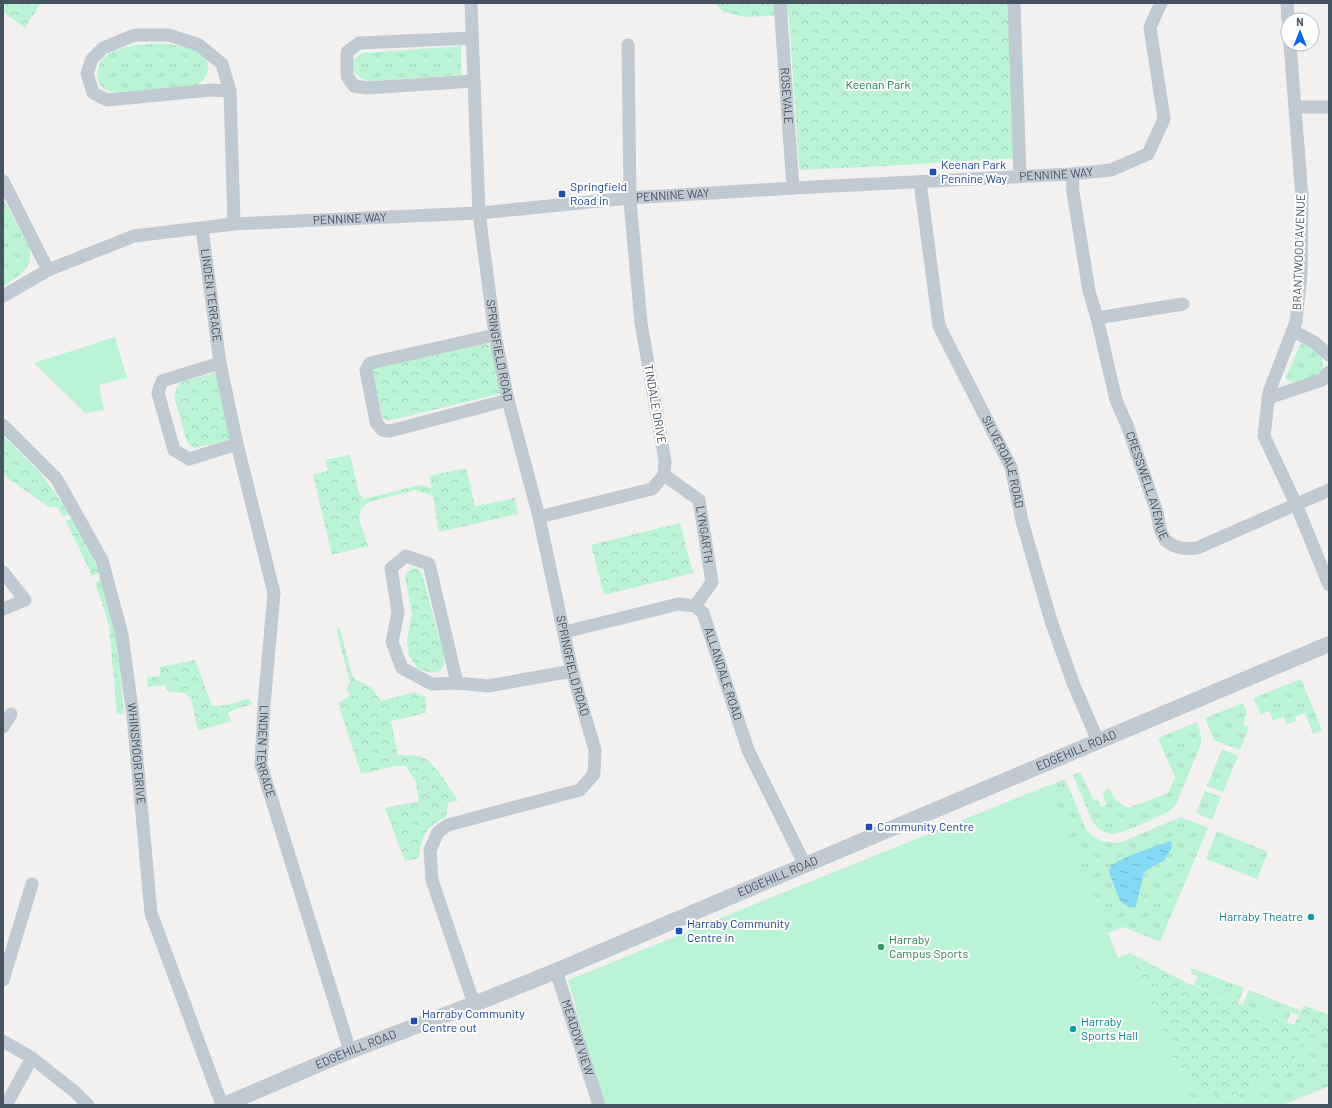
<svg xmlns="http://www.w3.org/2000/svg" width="1332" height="1108" font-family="Barlow,sans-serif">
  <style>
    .grass { fill: url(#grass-tufts) }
    .forest { fill: url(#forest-crowns) }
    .garden { fill: #bbf4d4 }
    .water { fill: url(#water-ripples) }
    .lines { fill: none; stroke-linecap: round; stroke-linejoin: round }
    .minor { stroke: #c0cad3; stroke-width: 13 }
    .tertiary { stroke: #c0cad3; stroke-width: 16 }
    .transit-dot { fill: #1a4fb4; stroke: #fff; stroke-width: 1.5 }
    .culture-dot { fill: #0f9aa8; stroke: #fff; stroke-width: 1.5 }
    .leisure-dot { fill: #2e9e5b; stroke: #fff; stroke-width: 1.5 }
    .labels { text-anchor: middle; stroke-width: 4; stroke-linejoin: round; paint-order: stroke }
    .park-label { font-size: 12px; fill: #0e844f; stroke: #fff }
    .street-label { font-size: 12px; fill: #465360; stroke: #fff }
    .transit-label { font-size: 12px; fill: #164399; stroke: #fff; text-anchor: start }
    .culture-label { font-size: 12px; fill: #0d838f; stroke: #fff; text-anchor: end }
    .leisure-label { font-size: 12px; fill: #27864d; stroke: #fff; text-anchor: start }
  </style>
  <defs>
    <pattern id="grass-tufts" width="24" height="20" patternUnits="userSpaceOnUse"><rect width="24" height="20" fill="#bbf4d4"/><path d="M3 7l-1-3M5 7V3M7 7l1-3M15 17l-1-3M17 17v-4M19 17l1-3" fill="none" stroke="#a2d3b9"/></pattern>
    <pattern id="forest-crowns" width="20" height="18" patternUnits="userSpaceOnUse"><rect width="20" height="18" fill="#bbf4d4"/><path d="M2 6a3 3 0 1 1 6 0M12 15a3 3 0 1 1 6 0" fill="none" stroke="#a2d3b9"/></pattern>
    <pattern id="water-ripples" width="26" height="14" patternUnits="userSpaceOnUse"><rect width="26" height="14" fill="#85d9f5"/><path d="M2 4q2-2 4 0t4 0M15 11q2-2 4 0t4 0" fill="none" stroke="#6fb3ca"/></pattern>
  </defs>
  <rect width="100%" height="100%" fill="#f3f0f0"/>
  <g class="grass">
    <path d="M162 43C176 46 207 46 208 66 208 75 205 79 198 85L121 92H111L100 86C87 46 135 45 162 43Z"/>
    <path d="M461 46V75L370 81C360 79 356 76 352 66L354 59 362 53Z"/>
    <polygon points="3,199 30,248 30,261 27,267 21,274 3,286"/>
    <path d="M1301 343C1318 350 1325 353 1322 373L1313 377 1294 382 1285 379Z"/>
    <polygon points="101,579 118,643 124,714 117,714 109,627 105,611 95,583"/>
    <polygon points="1301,679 1322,730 1313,734 1305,713 1295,717 1296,721 1287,724 1283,717 1273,721 1269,711 1261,715 1253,698"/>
    <polygon points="1243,703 1247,713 1243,725 1249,727 1240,750 1214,740 1205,718"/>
    <path d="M1197 722 1201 736V744L1176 804 1170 811C1159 816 1123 834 1113 834 1104 834 1097 828 1092 821L1073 775 1080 772 1094 801 1098 800 1101 807 1106 805 1104 798 1103 792 1109 788 1115 799 1128 808 1168 793 1175 777 1158 738Z"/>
    <polygon points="1222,749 1238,756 1223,792 1207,786"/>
    <polygon points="1065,779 1086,829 1092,836 1101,841 1119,843 1181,817 1208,828 1160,942 1123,927 1103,935 1036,791"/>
    <polygon points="1205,791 1221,797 1212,820 1196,813"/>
    <polygon points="1217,831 1268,852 1257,879 1206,859"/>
    <polygon points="1191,968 1244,988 1238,1003 1194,985 1198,976 1191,973"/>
    <polygon points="1249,990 1301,1011 1298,1015 1291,1012 1287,1022 1243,1005"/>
    <polygon points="1305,1031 1329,1040 1329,1086 1283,1105 1193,1105 1183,1081 1227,1098 1289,1071"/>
  </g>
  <g class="forest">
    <polygon points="3,3 41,3 25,28 3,12"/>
    <polygon points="714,3 1012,3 1020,158 884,166 801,170 799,168 789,15 745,17 724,12"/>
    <polygon points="485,344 493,345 504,391 499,394 391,420 386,420 382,417 373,373 374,368"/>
    <polygon points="218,372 232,438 225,441 194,448 187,442 174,396 177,387 182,382"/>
    <polygon points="3,436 42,475 70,514 63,517 57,507 49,507 3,475"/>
    <polygon points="350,455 359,494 364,499 420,485 432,488 429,476 466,468 475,506 515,498 518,514 439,532 433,496 415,490 369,502 361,509 359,519 368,546 332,555 313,475 328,471 325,460"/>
    <polygon points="73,518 90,550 99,572 92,576 66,521"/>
    <polygon points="680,523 693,573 604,595 591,545"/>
    <polygon points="413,568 418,569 422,574 438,634 445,655 444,666 440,671 430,673 417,668 409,656 407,640 412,614 405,577 407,572"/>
    <path d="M336 628 340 629 352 675 356 680 371 687 381 701 415 692 426 697V713L391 721 398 755C405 756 413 755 420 756 434 760 450 789 458 801L448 803 446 817C425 827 422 836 419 858L405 861 385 808 419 801 416 782 406 766H396L361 774 338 703 350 696 347 688 350 682Z"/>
    <polygon points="195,660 212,706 227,705 249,698 252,704 236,709 228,713 231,721 198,731 191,699 185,693 169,692 165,685 148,687 147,677 160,676 160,667"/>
    <polygon points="1130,953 1187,983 1294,1025 1304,1005 1329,1015 1329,1040 1305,1031 1289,1071 1227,1098 1183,1081"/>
  </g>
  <g class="garden">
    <polygon points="115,337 127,378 99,385 104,410 85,413 34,363"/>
    <polygon points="1049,785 1118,958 1130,953 1193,1105 603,1105 568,980"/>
  </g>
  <polygon class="water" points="1170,841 1172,843 1171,849 1164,861 1153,866 1144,873 1136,906 1130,908 1120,901 1109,872 1111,865 1131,855"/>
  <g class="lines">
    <g class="minor">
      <path id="s1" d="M471 3 479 213 495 335 508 400 539 517 572 671 595 750 594 774 580 790 448 825 438 832 430 850 432 880 474 1004"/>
      <path id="s2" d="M780 3 793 188"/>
      <polyline points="1014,3 1020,176"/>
      <polyline points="1287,3 1288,20"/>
      <polyline points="472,38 359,43 347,52 347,76 354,86 367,88 474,81"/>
      <polyline points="1290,44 1302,198 1301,274 1296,322 1269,392 1264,436 1296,504 1329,585"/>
      <polyline points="230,91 211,90 107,100 93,93 87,73 92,59 103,48 135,35 169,35 199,45 222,64 230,91 234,224"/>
      <polyline points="1295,107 1329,107"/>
      <path id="s3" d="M1072 174 1073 192 1089 291 1097 318 1116 400 1127 425 1157 512 1160 529 1165 540C1175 548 1184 550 1197 548L1329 490"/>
      <polyline points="3,181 48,270"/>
      <path id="s4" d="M920 182 939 326 1011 467 1022 521 1051 621 1073 683 1098 741"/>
      <path id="s5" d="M202 228 220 363 237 444 274 593 264 705 261 765 350 1051"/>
      <path id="s6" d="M3 296 48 270 134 236 234 224 479 213 630 198 793 188 1072 174 1111 170 1148 154 1164 119 1150 27 1161 3"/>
      <polyline points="1097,318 1183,304"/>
      <polyline points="1293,331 1314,342 1329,355"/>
      <polyline points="495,335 370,363 366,370 376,422 382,430 390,431 508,400"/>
      <polyline points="220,363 162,381 158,393 174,450 189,459 237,444"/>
      <polyline points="1268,398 1322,380 1329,372"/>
      <path id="s7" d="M3 425 56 478 102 560 122 635 133 716 151 913 222 1105"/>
      <path id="s8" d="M664 475 699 500 712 582 695 606"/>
      <polyline points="539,517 652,489 664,475 665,461 641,323 631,212 630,198 628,45"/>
      <polyline points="3,572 25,600 3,609"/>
      <path id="s9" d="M565 632 678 604 695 606 703 613 748 750 805 865"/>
      <polyline points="457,683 429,564 406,556 391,568 398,613 392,642 402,668 432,684 457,683 488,686 572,671"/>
      <polyline points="3,727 11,714"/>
      <path id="s10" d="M556 971 599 1105"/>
      <polyline points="3,980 32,884"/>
      <polyline points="3,1041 32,1058 75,1092 88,1105"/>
      <polyline points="6,1105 32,1058"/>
    </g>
    <path class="tertiary" id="s11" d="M224 1105 350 1051 474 1004 556 971 805 865 1329 644"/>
  </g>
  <g class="transit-dot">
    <rect x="929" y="168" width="8" height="8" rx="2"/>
    <rect x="558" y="190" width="8" height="8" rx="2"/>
    <rect x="865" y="823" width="8" height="8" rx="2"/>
    <rect x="675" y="927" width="8" height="8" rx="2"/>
    <rect x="410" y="1017" width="8" height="8" rx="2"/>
  </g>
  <g class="culture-dot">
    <circle cx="1311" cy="917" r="4"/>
    <circle cx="1073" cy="1029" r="4"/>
  </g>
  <circle class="leisure-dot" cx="881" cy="947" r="4"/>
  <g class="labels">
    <g class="park-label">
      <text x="878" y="89">Keenan Park</text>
    </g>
    <g class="street-label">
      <text dy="4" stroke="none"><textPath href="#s2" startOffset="93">ROSEVALE</textPath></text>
      <text dy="4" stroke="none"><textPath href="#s6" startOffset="1069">PENNINE WAY</textPath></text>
      <text dy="4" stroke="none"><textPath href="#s6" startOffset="685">PENNINE WAY</textPath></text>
      <text dy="4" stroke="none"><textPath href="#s6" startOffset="361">PENNINE WAY</textPath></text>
      <text transform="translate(1299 252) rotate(-88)" y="4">BRANTWOOD AVENUE</text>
      <text dy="4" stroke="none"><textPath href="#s5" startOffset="68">LINDEN TERRACE</textPath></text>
      <text dy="4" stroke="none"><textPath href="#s1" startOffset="349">SPRINGFIELD ROAD</textPath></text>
      <text transform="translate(655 404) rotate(80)" y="4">TINDALE DRIVE</text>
      <text dy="4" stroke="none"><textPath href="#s4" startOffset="296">SILVERDALE ROAD</textPath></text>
      <text dy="4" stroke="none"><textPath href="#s3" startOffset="322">CRESSWELL AVENUE</textPath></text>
      <text dy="4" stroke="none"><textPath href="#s8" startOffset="78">LYNGARTH</textPath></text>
      <text dy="4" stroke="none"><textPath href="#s1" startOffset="673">SPRINGFIELD ROAD</textPath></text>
      <text dy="4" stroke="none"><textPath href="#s9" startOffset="208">ALLANDALE ROAD</textPath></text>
      <text dy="4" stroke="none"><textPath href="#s5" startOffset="532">LINDEN TERRACE</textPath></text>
      <text dy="4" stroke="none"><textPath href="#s11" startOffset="923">EDGEHILL ROAD</textPath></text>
      <text dy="4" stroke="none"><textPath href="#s7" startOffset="366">WHINSMOOR DRIVE</textPath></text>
      <text dy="4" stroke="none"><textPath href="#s11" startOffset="599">EDGEHILL ROAD</textPath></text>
      <text dy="4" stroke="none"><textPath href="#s10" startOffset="70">MEADOW VIEW</textPath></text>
      <text dy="4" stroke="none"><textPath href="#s11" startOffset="143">EDGEHILL ROAD</textPath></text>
    </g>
    <g class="transit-label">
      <text x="941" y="169">Keenan Park<tspan x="941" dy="14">Pennine Way</tspan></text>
      <text x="570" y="191">Springfield<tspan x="570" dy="14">Road in</tspan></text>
      <text x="877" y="831">Community Centre</text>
      <text x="687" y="928">Harraby Community<tspan x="687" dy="14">Centre in</tspan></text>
      <text x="422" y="1018">Harraby Community<tspan x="422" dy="14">Centre out</tspan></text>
    </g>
    <g class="culture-label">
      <text x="1303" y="921">Harraby Theatre</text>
      <text x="1081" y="1026" text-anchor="start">Harraby<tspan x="1081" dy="14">Sports Hall</tspan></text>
    </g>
    <g class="leisure-label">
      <text x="889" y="944">Harraby<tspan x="889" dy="14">Campus Sports</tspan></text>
    </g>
  </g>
  <rect width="1332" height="1108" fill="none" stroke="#465360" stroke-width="8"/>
  <g transform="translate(1300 32)"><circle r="19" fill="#ffffff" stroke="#b5babf"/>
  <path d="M0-3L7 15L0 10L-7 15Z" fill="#0765f6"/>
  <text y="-6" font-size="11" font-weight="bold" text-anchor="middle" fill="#465360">N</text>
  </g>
</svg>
